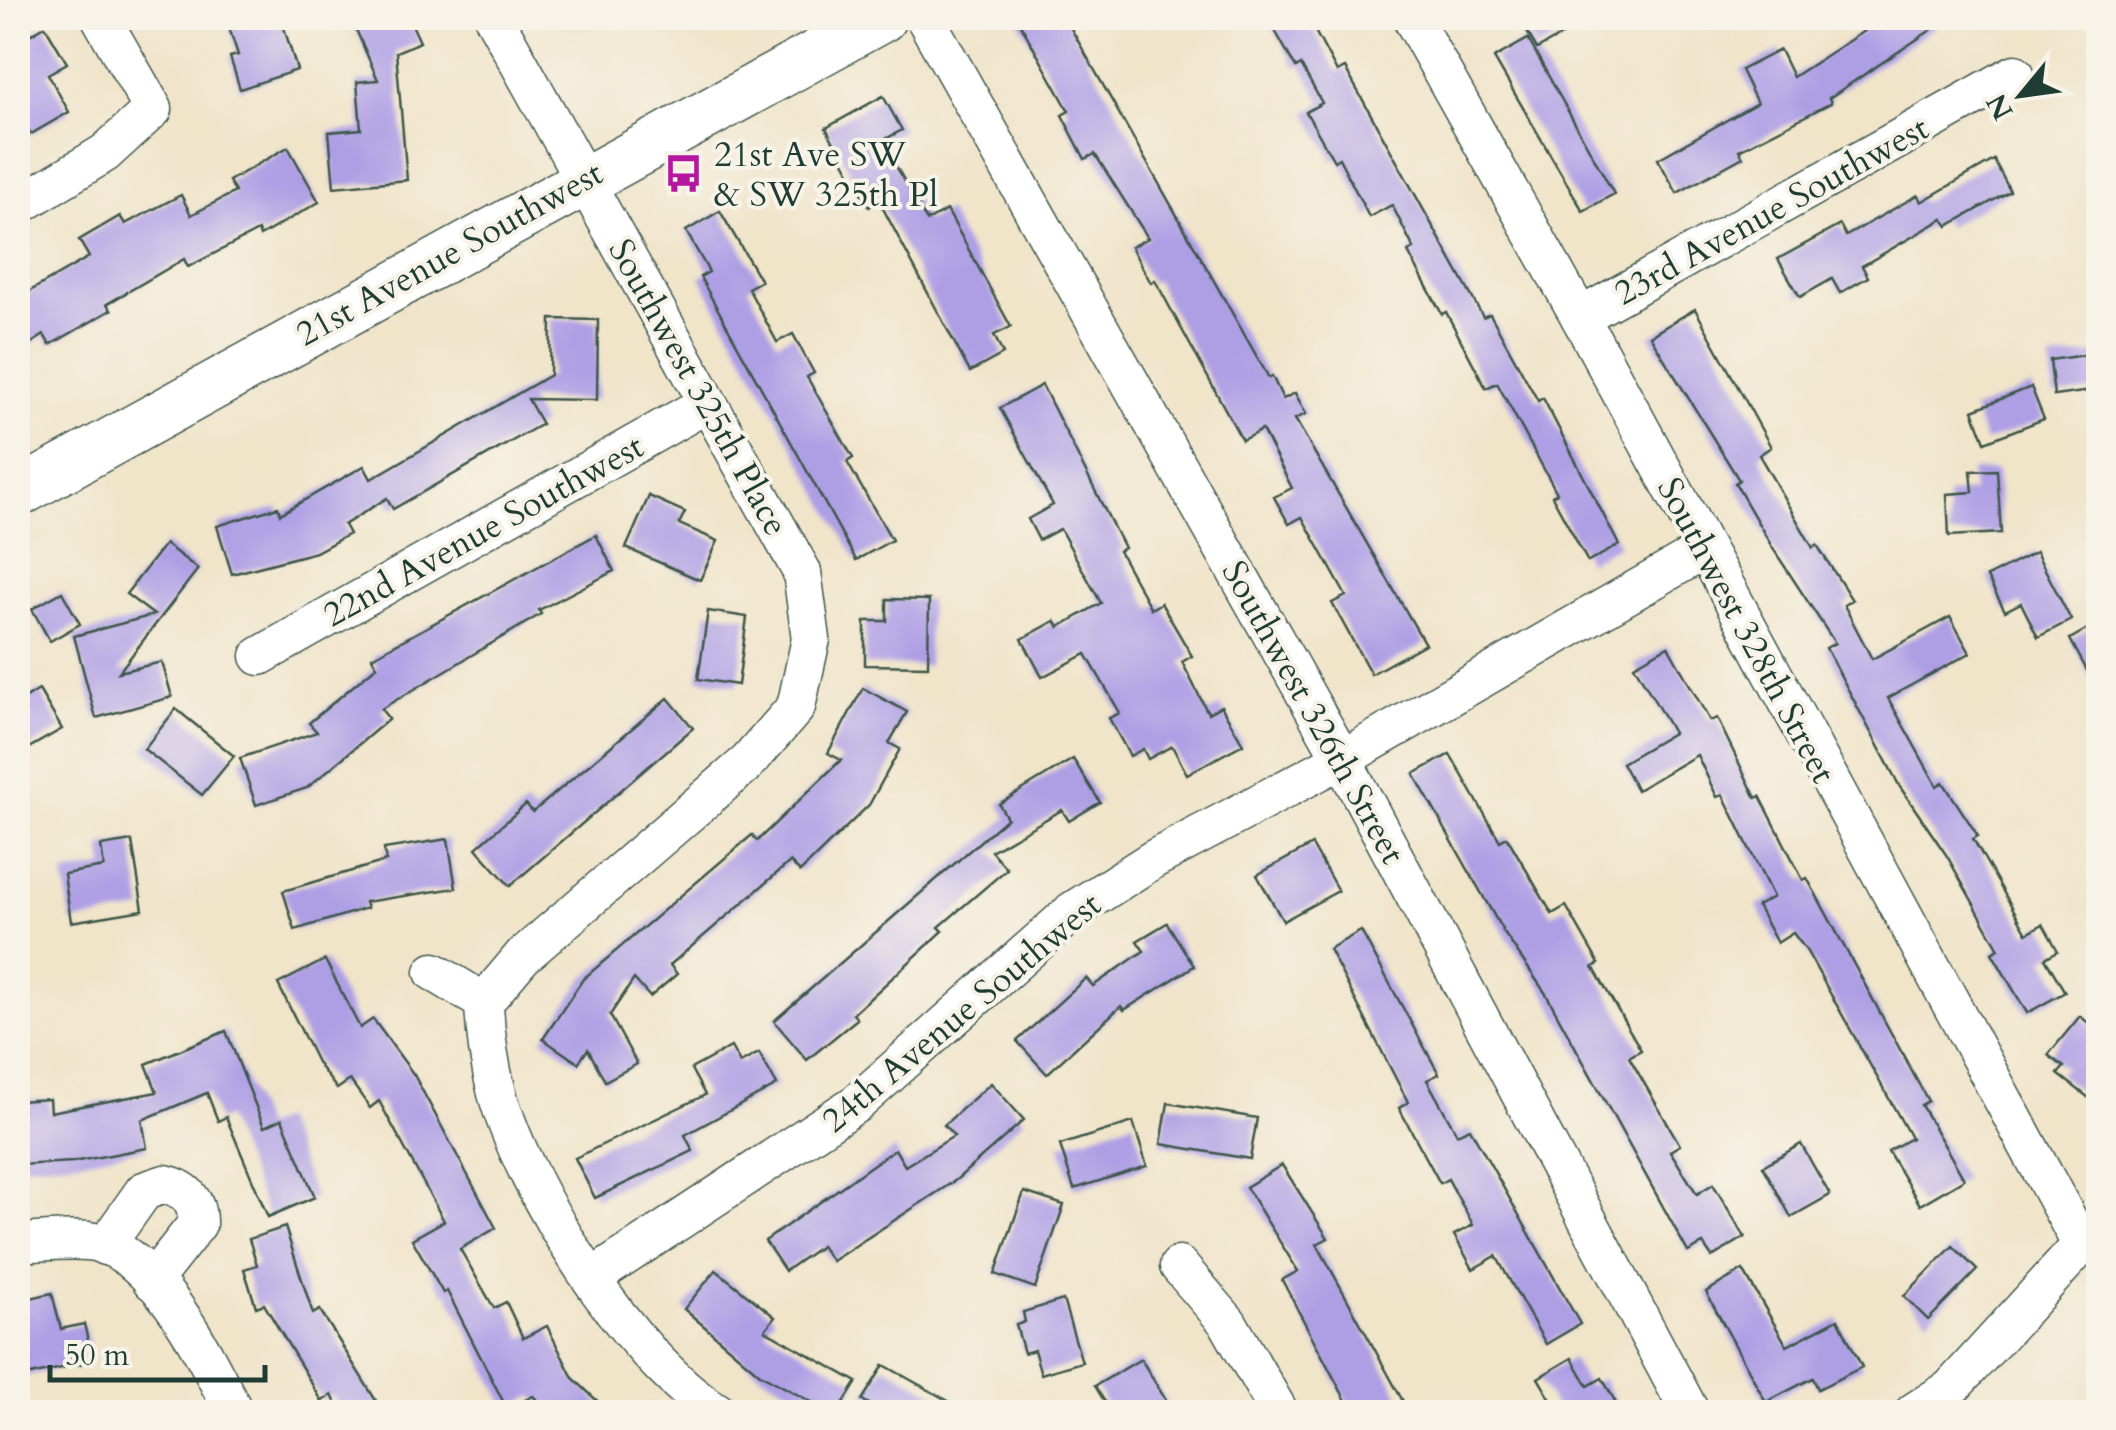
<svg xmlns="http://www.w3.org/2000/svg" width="2116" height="1430" font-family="Cardo,serif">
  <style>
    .building { fill: #ae9fe5 }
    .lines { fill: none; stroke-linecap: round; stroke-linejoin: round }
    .minor-casing { stroke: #3e564a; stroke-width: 41 }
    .major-casing { stroke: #3e564a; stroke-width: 51 }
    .minor { stroke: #fff; stroke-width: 38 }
    .major { stroke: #fff; stroke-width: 48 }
    .labels { text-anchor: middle; stroke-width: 8; stroke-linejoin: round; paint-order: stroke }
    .poi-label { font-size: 35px; fill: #1f3d34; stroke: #f7f3e8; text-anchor: start }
    .street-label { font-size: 35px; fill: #1f3d34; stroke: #f7f3e8 }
  </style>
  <rect width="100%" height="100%" fill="#f7f3e8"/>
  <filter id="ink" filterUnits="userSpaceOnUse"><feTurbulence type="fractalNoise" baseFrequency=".01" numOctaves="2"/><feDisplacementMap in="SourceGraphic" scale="20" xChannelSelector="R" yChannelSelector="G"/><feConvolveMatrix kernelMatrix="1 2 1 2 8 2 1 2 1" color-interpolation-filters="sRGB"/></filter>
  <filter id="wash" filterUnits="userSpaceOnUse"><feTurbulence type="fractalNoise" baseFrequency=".0048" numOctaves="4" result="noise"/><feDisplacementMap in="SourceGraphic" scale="40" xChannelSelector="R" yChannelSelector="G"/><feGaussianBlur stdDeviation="2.25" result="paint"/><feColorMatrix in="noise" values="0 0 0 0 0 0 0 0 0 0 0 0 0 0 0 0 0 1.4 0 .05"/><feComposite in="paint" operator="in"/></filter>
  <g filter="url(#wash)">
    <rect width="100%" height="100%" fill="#f0e4c9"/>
    <g id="blocks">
      <g class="building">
        <polygon points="226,18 281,18 297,70 240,89 230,57 238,55"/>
        <polygon points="351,18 409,18 420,42 396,52 407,180 334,187 329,132 361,129 357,82 378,80"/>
        <polygon points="1017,18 1065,18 1269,378 1272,376 1283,399 1295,393 1306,414 1295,419 1425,644 1371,674 1332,603 1346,596 1302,517 1289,524 1274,497 1292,488 1262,430 1242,440 1155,280 1151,283 1131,247 1148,238 1095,154 1085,159 1062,115 1069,111"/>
        <polygon points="1268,18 1308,18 1337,72 1345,68 1483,317 1490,314 1538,401 1543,398 1619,545 1588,562 1552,496 1557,493 1497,383 1486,388 1446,312 1442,314 1408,252 1414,249 1392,205 1369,217 1339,158 1334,161 1306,112 1322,103 1301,65 1296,68"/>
        <polygon points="1519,18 1593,18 1537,49"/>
        <polygon points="1855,18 1949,18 1829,98 1831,103 1739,150 1743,157 1677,193 1658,159 1757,103 1741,70 1780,50 1793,77 1864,31"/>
        <polygon points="45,26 67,63 48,74 69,112 31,134 18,111 18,42"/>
        <polygon points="1528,39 1614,194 1583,211 1494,58"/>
        <polygon points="883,96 902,130 882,141 927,221 947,210 1011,327 994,335 1003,354 970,372 879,201 869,207 826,128"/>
        <polygon points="288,147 319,202 260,236 258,231 188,267 184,259 107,304 111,310 50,345 44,335 18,352 18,298 89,257 79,240 120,216 125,224 181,195 191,215 235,192 229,181"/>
        <polygon points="1994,160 2010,191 1948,226 1943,219 1862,266 1868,277 1840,293 1832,279 1800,297 1778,259 1840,225 1846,236 1918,195 1921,202"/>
        <polygon points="720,211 761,281 748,288 777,342 793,334 814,373 807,377 853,458 847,462 892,540 856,560 700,277 709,272 686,231"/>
        <polygon points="1695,309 1771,447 1759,455 1813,548 1817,545 1852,600 1844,605 1872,659 1950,617 1970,653 1888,698 1937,786 1943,782 1978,836 1973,839 2027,933 2043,924 2058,951 2045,958 2065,992 2027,1013 1992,953 1999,949 1947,856 1900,787 1826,648 1835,643 1772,547 1735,483 1739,480 1650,336"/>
        <polygon points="551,319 598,320 597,400 528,399 542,424 393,509 387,498 344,525 349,534 316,552 232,574 217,526 278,507 280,514 364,466 371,479 550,375"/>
        <polygon points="2098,353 2098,390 2054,396 2050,360"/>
        <polygon points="1042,385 1124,548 1119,551 1151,609 1161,603 1192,656 1182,662 1208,713 1221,706 1243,744 1187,774 1172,746 1148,759 1143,749 1130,756 1109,718 1120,713 1086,654 1042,677 1022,639 1055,621 1059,627 1101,603 1060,529 1039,540 1028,519 1053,505 1000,408"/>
        <polygon points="2031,387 2044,419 1985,442 1973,410"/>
        <polygon points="1997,470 2001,533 1949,536 1947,494 1973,492 1971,471"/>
        <polygon points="649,496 685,512 679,524 718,541 700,580 626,548"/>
        <polygon points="596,535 614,571 539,610 541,614 381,709 389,719 307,788 256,805 240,758 317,732 309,723 377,666 372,657"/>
        <polygon points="165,544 198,569 119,672 162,662 172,697 96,718 74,636 154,615 126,594"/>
        <polygon points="2036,552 2071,620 2038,637 2021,603 2005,611 1987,577"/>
        <polygon points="62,592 80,624 50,641 32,609"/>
        <polygon points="887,599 929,600 928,666 865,665 865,621 887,621"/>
        <polygon points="708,611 747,617 738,685 698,679"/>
        <polygon points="2098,623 2098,691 2070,639"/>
        <polygon points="1668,646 1710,721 1717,718 1756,798 1760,796 1803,880 1807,878 1928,1101 1921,1105 1964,1179 1920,1205 1888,1151 1911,1138 1806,950 1793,933 1777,943 1757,906 1773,897 1723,795 1717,797 1697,755 1637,790 1622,763 1673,733 1634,665"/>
        <polygon points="863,688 907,712 889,743 900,749 869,805 800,872 790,862 670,965 677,974 650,997 634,979 610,1015 637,1064 605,1081 588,1049 578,1063 543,1039 583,979 752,835 757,841 841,760 828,753"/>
        <polygon points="39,690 62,729 18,754 18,703"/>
        <polygon points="668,698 693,728 510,886 476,848 526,804 533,812"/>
        <polygon points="176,709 234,756 202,795 144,749"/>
        <polygon points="1450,754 1500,841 1507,837 1552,914 1566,906 1599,964 1593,967 1641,1050 1629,1057 1680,1145 1670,1151 1697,1194 1713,1184 1745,1237 1712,1257 1703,1244 1688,1252 1546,994 1504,933 1414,774"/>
        <polygon points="1073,759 1100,802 1069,821 1062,810 991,851 1007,869 939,927 943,931 853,1014 857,1019 807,1060 774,1021 1007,818 999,804"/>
        <polygon points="448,839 456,888 365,902 367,908 295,930 283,891 386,861 384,849"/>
        <polygon points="132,841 143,910 71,922 64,874 104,867 101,846"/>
        <polygon points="1312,845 1338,891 1283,921 1257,875"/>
        <polygon points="1167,923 1194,966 1124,1010 1121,1006 1047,1074 1017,1041 1086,978 1093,986 1144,951 1137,941"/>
        <polygon points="1361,931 1439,1074 1427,1080 1457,1134 1470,1128 1580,1324 1546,1344 1496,1256 1473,1269 1454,1235 1473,1225 1448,1179 1440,1183 1399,1108 1408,1102 1329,949"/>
        <polygon points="325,960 360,1028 373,1019 414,1075 496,1228 460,1249 494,1308 506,1302 523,1338 547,1326 573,1378 609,1412 550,1412 533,1396 507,1409 447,1291 443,1293 412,1239 444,1221 379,1101 370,1108 350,1080 337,1089 318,1064 278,984"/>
        <polygon points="2080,1016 2098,1031 2098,1105 2058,1074 2064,1067 2048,1055"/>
        <polygon points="226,1031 264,1127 282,1119 315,1197 268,1217 226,1117 218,1121 207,1093 142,1120 147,1148 73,1162 18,1165 18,1101 49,1099 50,1112 157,1092 146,1064"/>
        <polygon points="731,1047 740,1063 759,1053 777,1085 685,1135 693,1151 595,1198 575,1158 705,1095 691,1069"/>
        <polygon points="991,1083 1024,1120 956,1180 832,1261 821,1246 785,1271 765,1241 895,1149 905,1166 954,1136 944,1125"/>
        <polygon points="1168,1103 1257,1118 1250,1159 1161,1144"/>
        <polygon points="1133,1122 1147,1166 1074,1189 1060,1145"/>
        <polygon points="1801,1144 1830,1195 1791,1217 1763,1166"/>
        <polygon points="1282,1165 1328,1238 1317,1244 1405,1405 1391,1412 1352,1412 1282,1280 1298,1271 1246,1187"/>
        <polygon points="1024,1192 1064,1205 1035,1288 995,1274"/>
        <polygon points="285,1227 313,1314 320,1310 383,1412 340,1412 332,1395 322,1401 264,1304 256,1307 244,1269 257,1265 249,1239"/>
        <polygon points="1953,1246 1977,1270 1928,1320 1904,1296"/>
        <polygon points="716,1270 775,1317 765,1330 857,1382 838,1412 830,1412 760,1374 684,1309"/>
        <polygon points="1743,1270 1787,1346 1838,1319 1862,1367 1818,1389 1813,1378 1766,1402 1706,1292"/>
        <polygon points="52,1293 61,1329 84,1324 93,1361 22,1377 18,1301"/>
        <polygon points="1063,1300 1082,1362 1041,1374 1034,1350 1024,1353 1016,1325 1025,1322 1023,1312"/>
        <polygon points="1572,1358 1588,1386 1602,1378 1616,1403 1600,1412 1558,1412 1538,1378"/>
        <polygon points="1141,1359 1173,1412 1111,1412 1095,1386"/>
        <polygon points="884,1365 968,1412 884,1412 862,1400"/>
      </g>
    </g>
  </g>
  <g filter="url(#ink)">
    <use href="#blocks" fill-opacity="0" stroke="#3e564a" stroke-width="2.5"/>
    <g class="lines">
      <defs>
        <g id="minor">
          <polyline points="925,18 1342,759 1690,1412"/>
          <polyline points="1412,18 1580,317 2081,1244"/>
          <polyline points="18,206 105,153 153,109 101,18"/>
          <polyline points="1580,317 2015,74"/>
          <polyline points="260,656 706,404"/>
          <polyline points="434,972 484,1002 522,957 748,762 796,707 811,639 802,572 494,18"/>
          <path d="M484 1002C485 1033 489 1063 497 1093 525 1192 629 1358 717 1412"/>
          <path d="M18 1243C40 1242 65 1239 88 1241 155 1248 206 1358 234 1412"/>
          <path d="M105 1246 144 1191 165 1184C187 1189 198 1202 197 1224L152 1281"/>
          <polyline points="1179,1266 1228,1323 1279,1412"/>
          <polyline points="592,1278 857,1103 1074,910 1154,859 1342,759 1703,551"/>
          <polyline points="1914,1412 1950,1389 2097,1228"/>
        </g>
        <polyline id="major" points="18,493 882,18"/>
      </defs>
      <use href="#minor" class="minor-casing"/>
      <use href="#major" class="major-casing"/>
      <use href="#minor" class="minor"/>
      <use href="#major" class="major"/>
    </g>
  </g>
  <defs>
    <symbol id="bus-bare" viewBox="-9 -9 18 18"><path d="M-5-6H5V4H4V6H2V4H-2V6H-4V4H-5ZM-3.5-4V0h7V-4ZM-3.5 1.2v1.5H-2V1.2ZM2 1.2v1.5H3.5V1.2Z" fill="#b5179e" stroke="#f7f3e8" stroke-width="2.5" paint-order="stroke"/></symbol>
  </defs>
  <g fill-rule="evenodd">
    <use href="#bus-bare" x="656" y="146" width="55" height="55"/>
  </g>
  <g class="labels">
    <g class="poi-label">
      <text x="714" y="166">21st Ave SW<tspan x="714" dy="40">&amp; SW 325th Pl</tspan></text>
    </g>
    <g class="street-label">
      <text transform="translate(1771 210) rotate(-29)" y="12">23rd Avenue Southwest</text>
      <text transform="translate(449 253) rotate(-29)" y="12">21st Avenue Southwest</text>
      <text transform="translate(699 387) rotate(61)" y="12">Southwest 325th Place</text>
      <text transform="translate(483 530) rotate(-29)" y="12">22nd Avenue Southwest</text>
      <text transform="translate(1747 630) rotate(62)" y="12">Southwest 328th Street</text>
      <text transform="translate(1314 712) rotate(61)" y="12">Southwest 326th Street</text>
      <text transform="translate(961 1012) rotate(-40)" y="12">24th Avenue Southwest</text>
    </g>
  </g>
  <rect width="2116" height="1430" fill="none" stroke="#f7f3e8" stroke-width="60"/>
  <g transform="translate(2021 95) rotate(241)" stroke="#f7f3e8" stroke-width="8" paint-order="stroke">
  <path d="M0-8L18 38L0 25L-18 38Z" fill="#1f3d34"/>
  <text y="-15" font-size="28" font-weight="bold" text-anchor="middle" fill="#1f3d34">N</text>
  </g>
  <path d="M50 1365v15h215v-15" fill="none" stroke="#1f3d34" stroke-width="5"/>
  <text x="65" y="1365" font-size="30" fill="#1f3d34" stroke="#f7f3e8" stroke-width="8" paint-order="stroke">50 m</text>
</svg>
